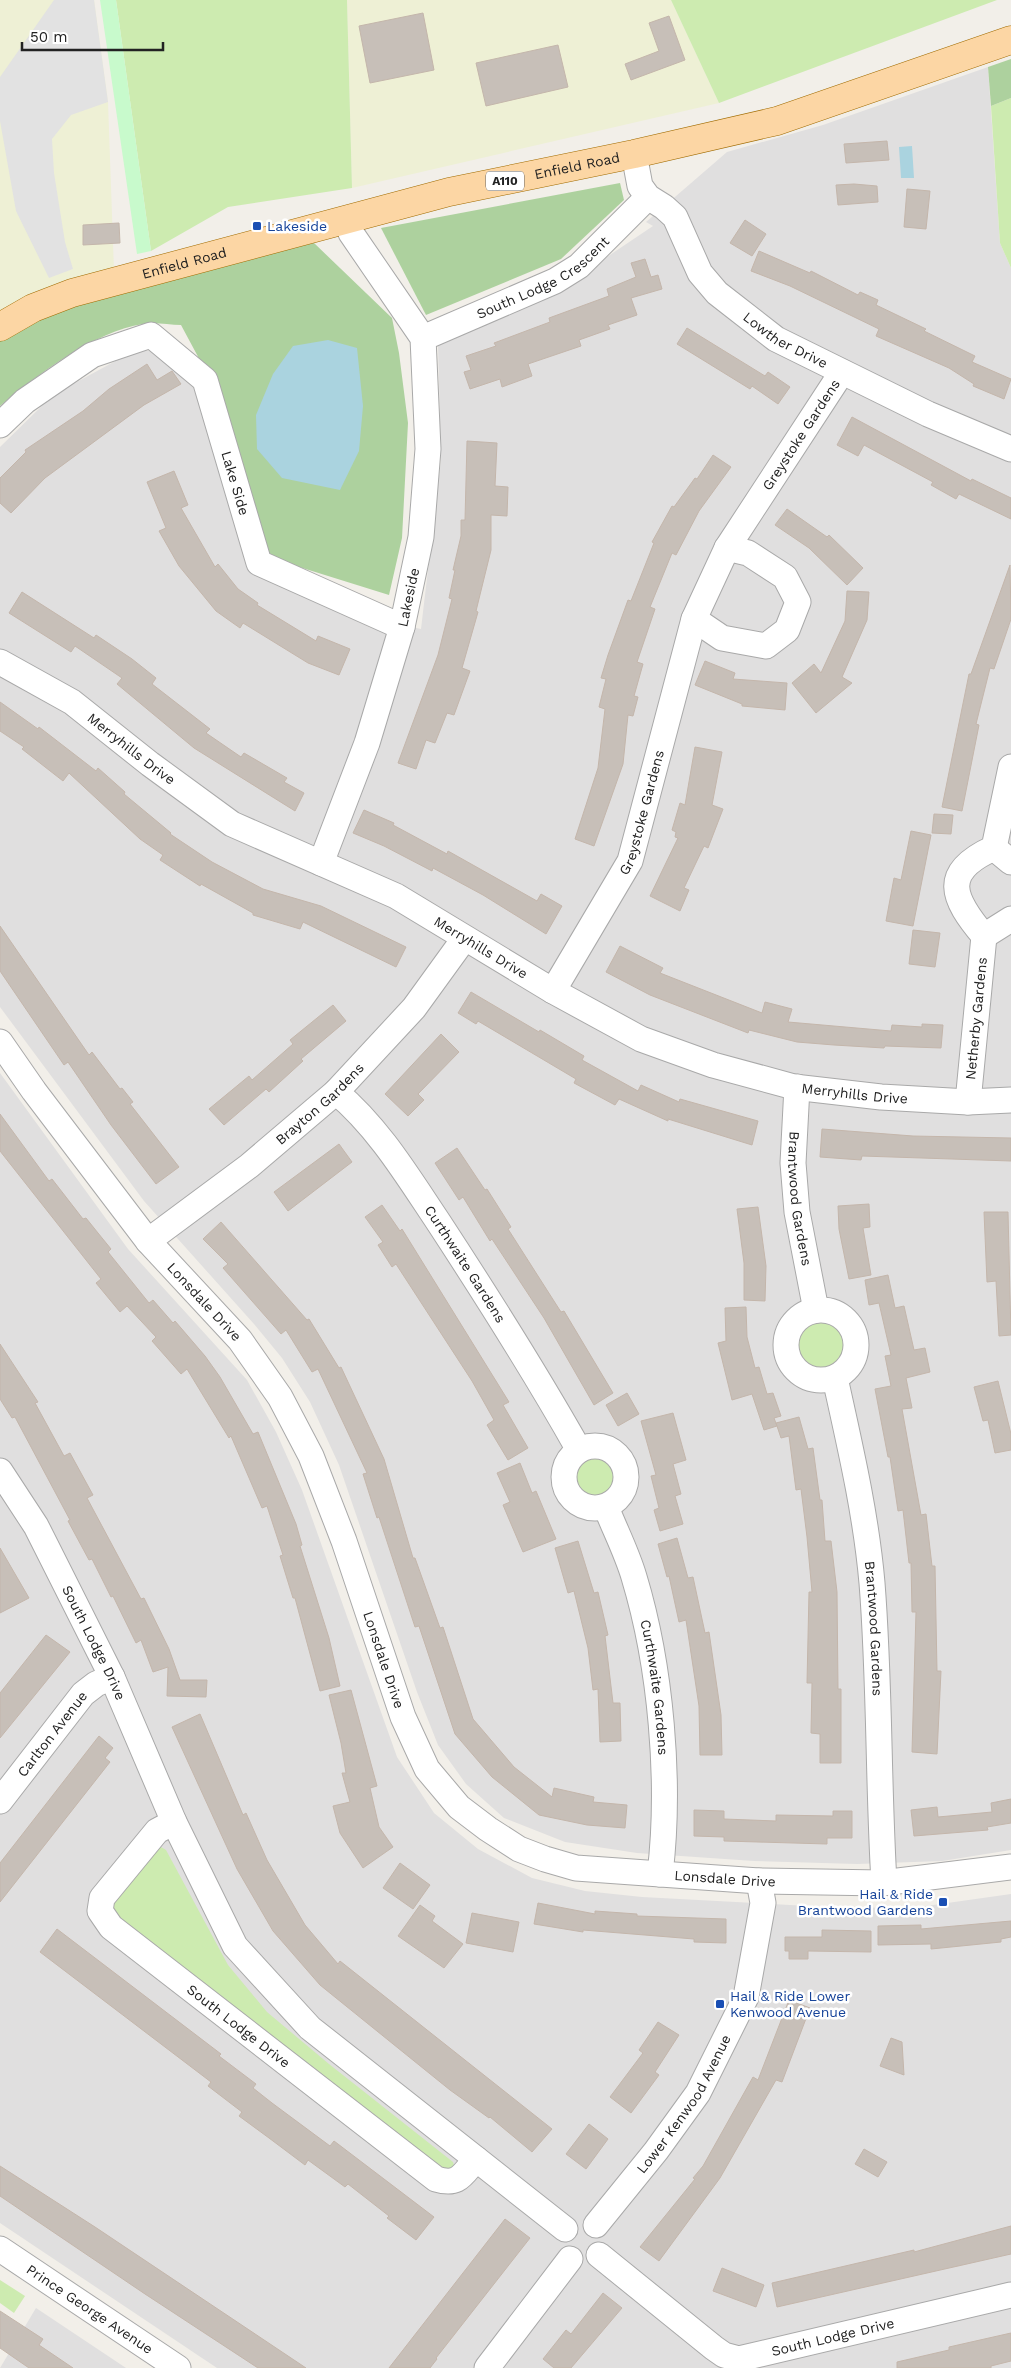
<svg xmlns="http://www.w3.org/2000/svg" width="1011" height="2368" font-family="'Work Sans',sans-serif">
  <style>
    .residential { fill: #e0dfdf }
    .farmland { fill: #eef0d5 }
    .grass { fill: #cdebb0 }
    .forest { fill: #add19e }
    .park { fill: #c8facc }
    .parking { fill: #e2e2e2 }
    .water { fill: #aad3df }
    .building { fill: #c7bfb8; stroke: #c4b6ab }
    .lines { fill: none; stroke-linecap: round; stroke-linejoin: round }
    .minor-casing { stroke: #a9a9a9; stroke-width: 27 }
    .major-casing { stroke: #a06b00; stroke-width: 29 }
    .minor { stroke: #fff; stroke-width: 25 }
    .major { stroke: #fcd6a4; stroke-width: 28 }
    .transit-dot { fill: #1a4fb4; stroke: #fff; stroke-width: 2 }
    .labels { text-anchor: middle; stroke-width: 5; stroke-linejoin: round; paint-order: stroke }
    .shield { fill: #fff; stroke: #646464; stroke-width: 1 }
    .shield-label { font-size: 12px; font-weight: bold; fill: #222 }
    .street-label { font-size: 14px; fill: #222; stroke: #fff }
    .transit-label { font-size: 14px; fill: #164399; stroke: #fff; text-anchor: start }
  </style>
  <rect width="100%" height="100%" fill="#f2efe9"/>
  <g class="residential">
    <polygon points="988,67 1000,243 1011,268 1011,1850 942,1861 857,1864 754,1861 637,1853 565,1842 504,1818 466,1784 438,1745 417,1692 339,1465 310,1402 282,1358 254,1324 144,1201 0,1007 0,447 53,395 132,352 157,350 198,384 252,563 368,618 421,629 441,460 438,345 595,265 653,226 646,222 727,152 823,125"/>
    <polygon points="0,1073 128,1249 247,1380 276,1432 302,1490 397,1757 434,1813 478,1849 532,1878 585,1891 642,1897 846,1908 919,1907 1011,1894 1011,2368 217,2368 0,2223"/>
    <polygon points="36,2308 126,2368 0,2368"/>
  </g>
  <g class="farmland">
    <polygon points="0,0 94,0 108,102 114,271 0,316"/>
    <polygon points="347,0 671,0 719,103 352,188"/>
  </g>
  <g class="grass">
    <polygon points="116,0 347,0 352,188 228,207 151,251"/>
    <polygon points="671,0 997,0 719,103"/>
    <polygon points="1011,98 1011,268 1000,243 991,106"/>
    <circle cx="821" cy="1345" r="24"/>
    <circle cx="596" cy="1477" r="20"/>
    <polygon points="161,1847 166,1850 228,1965 267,2012 329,2064 453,2162 455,2169 439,2170 116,1921 112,1908 114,1895 151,1851"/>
    <polygon points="0,2280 25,2296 14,2313 0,2303"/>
  </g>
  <g class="forest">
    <polygon points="1011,59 1011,98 991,106 988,67"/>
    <polygon points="620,183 624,200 561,259 426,315 381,228"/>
    <path d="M314 243 392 318 399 353 408 423 402 538 389 595 264 556 210 379 181 325C169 325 155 322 143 324 95 331 37 375 0 406V333L32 315 165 276Z"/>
  </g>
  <polygon class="park" points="100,0 116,0 151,251 137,254"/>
  <polygon class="parking" points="54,0 94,0 108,102 71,115 52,139 54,173 65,242 73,269 49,278 16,211 0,121 0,77"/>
  <g class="water">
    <polygon points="912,146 914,178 901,178 899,147"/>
    <polygon points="328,340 357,348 363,406 359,451 340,490 282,478 257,449 256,415 273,374 293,346"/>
  </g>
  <g class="building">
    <polygon points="423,13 434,70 370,83 359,26"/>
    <polygon points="669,16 685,60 631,80 625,64 659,51 649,23"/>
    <polygon points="558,45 568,87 486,106 476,63"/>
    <polygon points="887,141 889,160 846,163 844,144"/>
    <polygon points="854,184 877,186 878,202 838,205 836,185"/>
    <polygon points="907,189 930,191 926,229 904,227"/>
    <polygon points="745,220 766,234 752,256 730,243"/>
    <polygon points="119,223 120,243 83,245 83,225"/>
    <polygon points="759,251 810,273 811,271 858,295 860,292 878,300 876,305 926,329 924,331 975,356 972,362 1011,379 1004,399 973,386 974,384 949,368 876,336 879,329 790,286 751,271"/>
    <polygon points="645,259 651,277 658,275 662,289 631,298 637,315 608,325 610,329 579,340 581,346 528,364 532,376 502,387 500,379 470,389 464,372 471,370 466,356 496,346 494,343 550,322 549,318 609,296 607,289 636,277 631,263"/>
    <polygon points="687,328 765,376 768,372 790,387 778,404 752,386 750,389 677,344"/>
    <polygon points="147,364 157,380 172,371 181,384 144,405 45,478 11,513 0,503 0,478 26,452 25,450 83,411 109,389"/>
    <polygon points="852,417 971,481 972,479 1011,498 1011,519 959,494 956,499 931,485 933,482 864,445 858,456 837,445"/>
    <polygon points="467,441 497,443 495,486 508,487 507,516 491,515 491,550 476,611 478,612 462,668 470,671 454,715 447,713 435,743 426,740 416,769 398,763 438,655 452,599 449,598 455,570 453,570 461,536 461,520 465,520"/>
    <polygon points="713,455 731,467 699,511 676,555 672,553 650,607 655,609 637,662 643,664 634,696 638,697 633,716 628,715 623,764 594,846 575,839 598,768 605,709 599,707 606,679 601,678 608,655 628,600 631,601 654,543 652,542 672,506 674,507 695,478 697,479"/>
    <polygon points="174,471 188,505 181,508 215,567 218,564 238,589 258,603 257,605 316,641 318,636 350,649 339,675 308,663 243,623 240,628 216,611 179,566 159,531 166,528 147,482"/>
    <polygon points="787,509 827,537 829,535 863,568 847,585 809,548 775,525"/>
    <polygon points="1010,565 1011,619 994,669 990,668 976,724 979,725 962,811 942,807 969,674 971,674"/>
    <polygon points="847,591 869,592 867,620 842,677 852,683 816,713 792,683 814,664 821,673 845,621"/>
    <polygon points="22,592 94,638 96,635 132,659 156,678 152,684 210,729 206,733 241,757 244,753 287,778 284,782 304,793 295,811 194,748 117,684 122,678 75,646 71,652 9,613"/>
    <polygon points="705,661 735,673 733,679 787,683 785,710 742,706 742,704 695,685"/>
    <polygon points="0,702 38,729 39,727 96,771 98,768 125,792 124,794 171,833 170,834 212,862 263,889 321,906 406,947 396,967 303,922 300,929 253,915 253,913 201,884 200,886 160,860 163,855 140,839 69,773 63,781 22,749 24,747 0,731"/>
    <polygon points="695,747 722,752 712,805 723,809 708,848 704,846 684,888 689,890 680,911 650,896 678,838 675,837 676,832 672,830 680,803 685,805"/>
    <polygon points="364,810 394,823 393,825 447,854 448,851 537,901 541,894 562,906 546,934 483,895 433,868 432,871 384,846 353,833"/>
    <polygon points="934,814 953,815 951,834 932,833"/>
    <polygon points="911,831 931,835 913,926 886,921 894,878 901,880"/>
    <polygon points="0,926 89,1055 92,1052 120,1089 122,1088 133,1102 130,1104 179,1167 156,1184 111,1125 68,1062 64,1065 0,971"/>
    <polygon points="913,930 940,933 935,967 909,964"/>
    <polygon points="620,946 663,968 660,973 762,1013 765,1002 792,1009 788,1022 891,1031 892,1025 922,1027 922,1024 943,1025 941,1048 885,1046 884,1048 834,1045 797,1042 749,1030 748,1033 650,995 606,972"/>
    <polygon points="471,992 539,1032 540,1030 584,1056 582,1060 638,1091 641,1085 679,1102 680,1099 758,1121 752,1145 668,1119 668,1121 619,1099 615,1105 574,1083 576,1079 478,1021 476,1024 458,1013"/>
    <polygon points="333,1005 346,1021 301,1059 303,1061 269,1092 266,1089 224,1125 209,1109 249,1076 252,1080 293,1044 290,1040"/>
    <polygon points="441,1034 459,1052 418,1094 424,1100 408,1116 385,1094"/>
    <polygon points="0,1114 49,1181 52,1179 83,1219 86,1218 98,1233 111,1249 108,1252 149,1303 153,1300 173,1323 175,1321 205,1356 220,1377 253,1434 258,1432 296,1524 302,1545 300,1546 329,1638 340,1686 320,1691 295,1598 293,1598 280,1556 283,1555 267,1506 262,1508 231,1436 229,1438 187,1369 181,1374 152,1341 156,1337 127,1306 120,1312 96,1283 101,1279 0,1151"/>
    <polygon points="822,1129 913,1136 1011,1138 1011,1161 862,1156 861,1160 820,1157"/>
    <polygon points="339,1144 352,1162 288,1211 274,1192"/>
    <polygon points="457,1148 485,1190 487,1189 511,1227 508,1229 561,1312 564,1311 613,1393 594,1405 544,1318 492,1239 490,1241 463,1197 459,1200 435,1163"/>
    <polygon points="869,1204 870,1227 863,1228 871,1275 849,1279 839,1229 838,1206"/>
    <polygon points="382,1205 400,1231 402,1229 509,1402 503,1405 528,1448 508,1460 487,1425 494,1420 472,1381 396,1264 392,1267 378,1245 383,1242 365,1217"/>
    <polygon points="758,1207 766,1266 765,1301 744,1300 744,1263 737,1209"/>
    <polygon points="984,1212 1008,1212 1011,1335 999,1336 996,1281 987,1282"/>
    <polygon points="221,1222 307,1320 309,1319 339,1368 341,1367 384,1459 413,1558 415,1558 440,1628 443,1627 473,1719 514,1767 552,1797 554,1788 594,1797 593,1802 627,1805 625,1828 587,1825 539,1815 492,1777 455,1734 419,1626 415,1627 379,1517 377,1518 363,1474 367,1473 318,1369 312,1372 286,1330 281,1334 223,1268 228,1264 203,1239"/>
    <polygon points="888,1275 895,1308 904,1306 914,1350 925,1348 930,1372 906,1378 912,1408 902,1409 921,1515 926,1514 932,1566 935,1566 937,1671 941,1671 937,1754 912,1752 916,1612 912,1612 911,1563 909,1563 903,1510 898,1511 890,1457 888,1457 875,1389 891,1386 885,1356 891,1355 879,1303 869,1305 865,1280"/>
    <polygon points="746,1307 747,1337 755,1368 759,1367 767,1394 773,1393 781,1416 774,1418 777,1426 764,1430 752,1394 732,1400 718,1343 726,1341 725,1308"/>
    <polygon points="0,1344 38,1402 35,1403 64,1456 70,1453 93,1495 87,1498 141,1599 144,1598 169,1649 180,1680 207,1680 206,1697 167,1696 168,1667 153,1672 141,1640 136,1643 113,1596 111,1597 92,1559 89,1560 68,1521 70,1520 15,1417 12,1418 0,1399"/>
    <polygon points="998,1381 1011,1434 1011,1450 995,1453 988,1420 983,1421 974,1387"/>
    <polygon points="627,1393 639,1414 618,1426 606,1405"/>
    <polygon points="673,1413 686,1460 673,1464 681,1494 675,1496 683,1524 660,1531 654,1510 659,1508 651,1476 656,1475 641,1421"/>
    <polygon points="799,1417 808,1449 813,1448 820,1500 822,1500 825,1541 831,1541 837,1592 838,1689 841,1689 841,1763 820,1763 820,1734 811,1733 812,1683 807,1683 809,1592 812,1592 807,1537 801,1489 796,1490 789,1436 781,1438 776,1423"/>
    <polygon points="520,1463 532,1493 536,1491 556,1539 523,1552 503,1505 510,1502 497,1473"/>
    <polygon points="677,1538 688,1578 693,1577 705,1633 709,1632 721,1715 722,1755 700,1755 699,1706 686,1620 679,1622 669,1576 667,1577 658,1544"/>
    <polygon points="578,1541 594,1593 598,1592 608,1635 605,1636 613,1703 620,1703 621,1741 600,1742 598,1689 593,1690 588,1648 574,1591 568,1593 555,1548"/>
    <polygon points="0,1548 29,1598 0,1613"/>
    <polygon points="46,1635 70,1652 0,1738 0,1693"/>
    <polygon points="351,1690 377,1786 370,1788 379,1827 393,1847 363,1868 340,1833 333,1806 350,1802 342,1773 346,1773 341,1743 329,1695"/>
    <polygon points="200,1714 243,1815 246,1813 267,1860 305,1925 338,1964 340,1961 552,2129 532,2152 490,2117 489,2118 450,2090 320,1985 273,1931 237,1869 172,1727"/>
    <polygon points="99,1736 113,1748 105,1758 110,1762 0,1902 0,1863"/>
    <polygon points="1011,1799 1011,1823 987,1827 988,1830 914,1836 911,1810 937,1807 938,1817 992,1812 991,1803"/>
    <polygon points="694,1810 724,1811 724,1819 776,1821 776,1815 833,1816 833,1811 852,1811 852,1838 827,1838 827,1844 724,1841 724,1837 694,1836"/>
    <polygon points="400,1863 430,1885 413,1909 383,1888"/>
    <polygon points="538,1903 595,1914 595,1911 637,1914 637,1916 726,1919 726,1943 694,1942 694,1939 583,1930 583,1932 534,1924"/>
    <polygon points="420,1905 435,1916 432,1921 463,1944 444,1968 398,1936"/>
    <polygon points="472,1913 519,1922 513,1952 466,1943"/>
    <polygon points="1011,1921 1011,1937 1001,1939 1001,1942 931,1949 931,1944 878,1945 878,1926 921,1925 921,1929"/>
    <polygon points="57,1929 221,2054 219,2056 256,2084 253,2088 272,2103 330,2146 334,2141 434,2217 416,2240 387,2218 389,2216 348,2184 345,2187 308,2160 305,2165 269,2138 239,2116 242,2112 208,2086 211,2082 40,1952"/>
    <polygon points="822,1930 871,1931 871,1952 808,1951 808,1959 789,1959 789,1951 785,1951 785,1937 822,1937"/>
    <polygon points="789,2000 810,2008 782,2082 776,2080 720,2178 659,2261 640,2247 695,2179 693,2178 703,2166 753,2077 758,2080"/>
    <polygon points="658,2022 679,2035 655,2072 659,2075 631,2113 610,2097 643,2053 639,2050"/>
    <polygon points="891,2038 902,2042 904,2075 880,2066"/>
    <polygon points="589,2124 608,2139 586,2169 566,2154"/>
    <polygon points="864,2149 887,2162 878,2177 855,2164"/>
    <polygon points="0,2166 95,2227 306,2368 258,2368 145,2294 0,2196"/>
    <polygon points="505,2219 530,2238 436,2358 437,2359 430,2368 389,2368"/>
    <polygon points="1011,2226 1011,2254 777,2307 772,2283 914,2250 914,2252"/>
    <polygon points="722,2268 764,2285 756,2307 713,2291"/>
    <polygon points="603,2293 622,2308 571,2368 554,2368 543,2359 566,2330 571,2334"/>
    <polygon points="0,2311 43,2339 39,2345 73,2368 29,2368 0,2348"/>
    <polygon points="1011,2333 1011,2361 991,2366 991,2368 897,2368 897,2362 949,2350 949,2347"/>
  </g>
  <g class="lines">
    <defs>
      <g id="minor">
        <path id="s1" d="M634 154 640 186 648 197 664 207 675 217 700 273 717 293 776 339 928 414 1011 449"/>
        <path id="s2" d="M423 338 555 281 579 266 648 197"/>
        <path id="s3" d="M0 425 25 401 92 355 151 335 205 380 259 563 402 627"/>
        <polyline points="694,619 722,638 766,646 787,630 798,602 785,577 748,553 727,548"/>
        <path id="s4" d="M0 662 72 702 150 764 232 824 396 896 553 991 641 1039 713 1065 794 1087 881 1097 968 1102 1011 1100"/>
        <polyline points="994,848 1011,862"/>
        <path id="s5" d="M321 863 367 743 402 627 421 537 428 449 423 338 351 233 347 221"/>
        <polyline points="984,936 1011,919"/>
        <path id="s6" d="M553 991 630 861 694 619 727 548 842 372"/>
        <path id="s7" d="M0 1042 34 1091 148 1241 240 1340 280 1397 311 1456 344 1541 403 1717 427 1769 459 1807 488 1829 519 1849 545 1859 576 1868 759 1881 882 1883 1011 1867"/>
        <path id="s8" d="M797 1087 793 1163 797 1212 816 1310"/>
        <path id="s9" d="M336 1092C379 1128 408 1177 439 1223 488 1298 535 1372 579 1450"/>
        <path id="s10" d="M968 1102 984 936C952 898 940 872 994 848L1011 767"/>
        <path id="s11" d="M148 1241 249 1166 336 1092 414 1008 464 939"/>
        <circle cx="821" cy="1345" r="35"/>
        <path id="s12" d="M835 1378C850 1446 866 1514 872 1583 880 1683 878 1783 884 1882"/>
        <circle cx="595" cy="1477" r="31"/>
        <path id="s13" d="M0 1471 36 1526 112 1677 174 1822 235 1946 310 2028 565 2229"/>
        <path id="s14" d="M606 1507C615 1530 627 1553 634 1577 661 1666 671 1782 660 1874"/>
        <path id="s15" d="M0 1801 83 1694 96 1684 112 1677"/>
        <path id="s16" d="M174 1822 157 1831 102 1898 100 1911 111 1927 436 2179C459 2186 462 2175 476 2159"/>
        <path id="s17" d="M596 2225 656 2151 698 2093 746 1997 763 1903 759 1881"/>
        <path id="s18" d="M0 2249 178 2368"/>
        <path id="s19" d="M599 2255 714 2348 724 2355 739 2359 1011 2295"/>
        <polyline points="487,2368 570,2259"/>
      </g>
      <g id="major">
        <path id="s20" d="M0 327 33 308 72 293 449 192 634 154 777 121 1011 40"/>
      </g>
    </defs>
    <use href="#minor" class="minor-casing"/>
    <use href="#major" class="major-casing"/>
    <use href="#minor" class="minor"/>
    <use href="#major" class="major"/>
  </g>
  <g class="transit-dot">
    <rect x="252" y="221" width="10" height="10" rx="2.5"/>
    <rect x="938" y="1897" width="10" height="10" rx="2.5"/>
    <rect x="715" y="1999" width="10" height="10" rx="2.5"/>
  </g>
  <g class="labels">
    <rect class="shield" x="486" y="171.5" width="38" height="19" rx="4"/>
    <g class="shield-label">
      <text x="505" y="185">A110</text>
    </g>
    <g class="street-label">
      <text dy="5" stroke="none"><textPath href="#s20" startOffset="601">Enfield Road</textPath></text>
      <text dy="5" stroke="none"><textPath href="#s20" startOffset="196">Enfield Road</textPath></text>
      <text dy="5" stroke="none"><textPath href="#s2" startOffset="135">South Lodge Crescent</textPath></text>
      <text dy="5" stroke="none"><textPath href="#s1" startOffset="251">Lowther Drive</textPath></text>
      <text dy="5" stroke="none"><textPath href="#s6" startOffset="615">Greystoke Gardens</textPath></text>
      <text dy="5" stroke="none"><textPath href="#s3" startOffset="356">Lake Side</textPath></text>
      <text dy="5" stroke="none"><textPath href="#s5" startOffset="280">Lakeside</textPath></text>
      <text dy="5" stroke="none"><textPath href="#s4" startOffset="158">Merryhills Drive</textPath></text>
      <text dy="5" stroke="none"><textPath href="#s6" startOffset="201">Greystoke Gardens</textPath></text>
      <text dy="5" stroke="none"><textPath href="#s4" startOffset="562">Merryhills Drive</textPath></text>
      <text dy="5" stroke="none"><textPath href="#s10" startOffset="84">Netherby Gardens</textPath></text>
      <text dy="5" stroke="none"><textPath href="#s4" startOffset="968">Merryhills Drive</textPath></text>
      <text dy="5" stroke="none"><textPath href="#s11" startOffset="220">Brayton Gardens</textPath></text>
      <text dy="5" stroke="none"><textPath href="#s8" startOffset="112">Brantwood Gardens</textPath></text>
      <text dy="5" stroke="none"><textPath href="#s9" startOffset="216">Curthwaite Gardens</textPath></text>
      <text dy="5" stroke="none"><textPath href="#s7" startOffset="331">Lonsdale Drive</textPath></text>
      <text dy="5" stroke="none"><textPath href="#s12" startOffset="254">Brantwood Gardens</textPath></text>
      <text dy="5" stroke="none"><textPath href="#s13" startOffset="196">South Lodge Drive</textPath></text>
      <text dy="5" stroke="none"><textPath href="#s7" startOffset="736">Lonsdale Drive</textPath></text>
      <text dy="5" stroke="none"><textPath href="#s14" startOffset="188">Curthwaite Gardens</textPath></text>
      <text dy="5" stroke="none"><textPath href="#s15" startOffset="85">Carlton Avenue</textPath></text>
      <text dy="5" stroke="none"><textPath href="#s7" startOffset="1186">Lonsdale Drive</textPath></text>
      <text dy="5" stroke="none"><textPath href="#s16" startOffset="300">South Lodge Drive</textPath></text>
      <text dy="5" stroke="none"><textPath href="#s17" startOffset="150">Lower Kenwood Avenue</textPath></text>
      <text dy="5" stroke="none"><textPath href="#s18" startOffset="108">Prince George Avenue</textPath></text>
      <text dy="5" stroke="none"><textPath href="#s19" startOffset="272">South Lodge Drive</textPath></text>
    </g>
    <g class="transit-label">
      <text x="267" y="231">Lakeside</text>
      <text x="933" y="1899" text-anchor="end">Hail &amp; Ride<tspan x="933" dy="16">Brantwood Gardens</tspan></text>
      <text x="730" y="2001">Hail &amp; Ride Lower<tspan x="730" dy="16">Kenwood Avenue</tspan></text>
    </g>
  </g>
  <path d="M22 42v8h141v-8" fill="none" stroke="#222222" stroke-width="2.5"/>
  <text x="30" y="42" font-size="15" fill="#222222" stroke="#ffffff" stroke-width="4" paint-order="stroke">50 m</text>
</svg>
